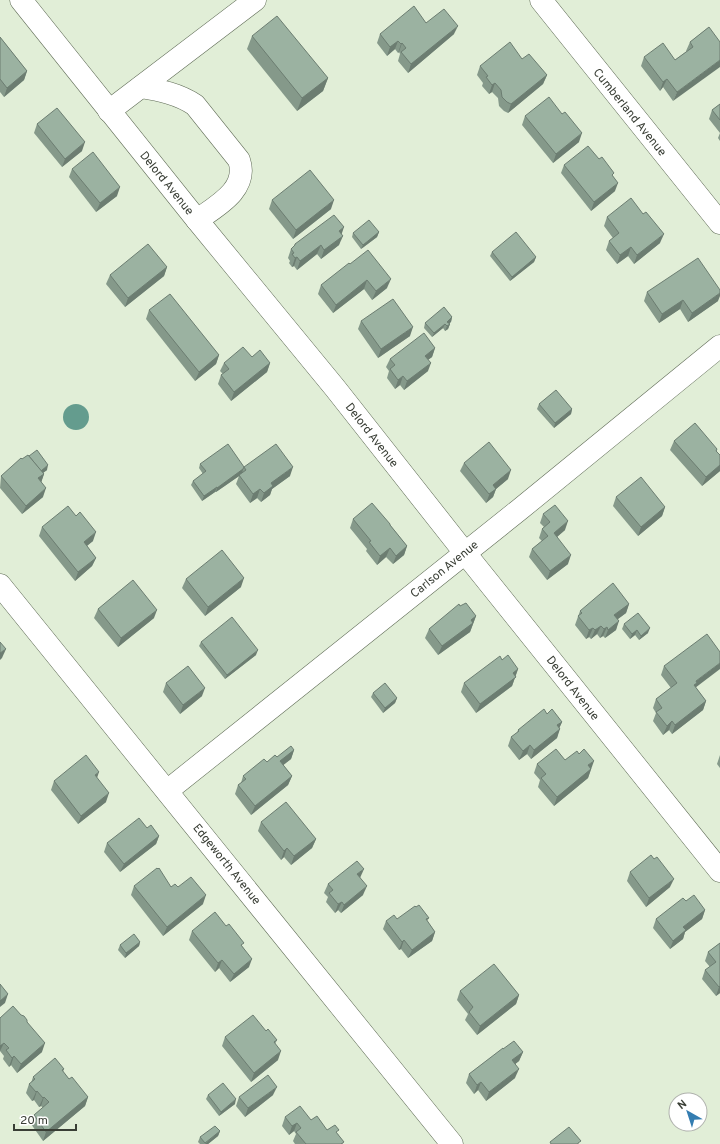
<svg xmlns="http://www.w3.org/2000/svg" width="720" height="1144" font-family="Overpass,sans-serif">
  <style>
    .water { fill: #649c8e }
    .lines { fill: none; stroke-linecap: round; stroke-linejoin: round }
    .minor-casing { stroke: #606c57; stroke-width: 23 }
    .minor { stroke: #fff; stroke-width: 22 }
    .wall { fill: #85998a }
    .shaded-wall { fill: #6c7d71 }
    .building { fill: #9bb2a1; stroke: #6c7d71 }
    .labels { text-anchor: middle; stroke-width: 3.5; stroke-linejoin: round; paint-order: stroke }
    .street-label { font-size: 12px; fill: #393e35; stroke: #fff }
  </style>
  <rect width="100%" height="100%" fill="#e1eed7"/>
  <circle class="water" cx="76" cy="417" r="13"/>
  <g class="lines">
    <defs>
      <g id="minor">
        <polyline points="21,0 197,220 335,388 465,553 720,871"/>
        <polyline points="541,0 720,223"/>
        <path d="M141 87C159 90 179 94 195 105L239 160C249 189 217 206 197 220"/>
        <polyline points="109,111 255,0"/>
        <polyline points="0,585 452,1144"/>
        <polyline points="167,791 519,510 720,346"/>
      </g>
    </defs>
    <use href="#minor" class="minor-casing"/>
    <use href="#minor" class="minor"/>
  </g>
  <g class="wall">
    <polygon points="426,23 454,34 408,73 398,61 400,54 399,52 398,53 395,49 387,56 377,43 380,34"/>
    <polygon points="709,27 673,101 663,87 660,91 641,66 644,57 675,60 687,51 686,51 690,42"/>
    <polygon points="252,36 328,78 323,91 297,111 247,49"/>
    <polygon points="0,37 27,71 24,80 4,97 0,92"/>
    <polygon points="522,59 547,75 543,84 508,113 504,111 499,106 498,98 492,92 489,94 482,86 483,83 477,75 480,66"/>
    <polygon points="720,104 720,141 718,138 720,133 709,119 712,110"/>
    <polygon points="562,114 579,142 553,163 522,125 525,116"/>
    <polygon points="37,124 82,151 62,167 34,133"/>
    <polygon points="564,165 613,176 615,191 591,211 561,173"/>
    <polygon points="72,169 117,196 96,212 69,177"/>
    <polygon points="272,200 331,209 293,239 269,209"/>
    <polygon points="607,217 660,243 634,264 628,256 617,264 606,250 609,241 613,238 604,226"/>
    <polygon points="379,232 377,237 361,249 352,237 353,233"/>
    <polygon points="341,234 339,245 321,259 317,254 297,270 294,266 292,267 289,263 290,261 288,258 291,249 294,246 295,244"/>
    <polygon points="492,252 536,257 534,262 510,281 490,256"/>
    <polygon points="350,264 387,288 372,300 364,289 333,313 318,294 321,285"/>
    <polygon points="167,267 164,276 125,307 106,284 110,275"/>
    <polygon points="647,292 718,301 688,322 680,309 659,323 644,301"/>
    <polygon points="149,310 219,355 216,364 195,381 146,319"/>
    <polygon points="452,317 451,322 449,323 450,324 448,329 445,331 443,328 432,337 424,328 425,323"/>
    <polygon points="361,321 410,336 378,358 358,329"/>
    <polygon points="435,348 432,357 428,360 428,371 404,390 400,385 395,389 387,378 389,371 386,367 390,359"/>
    <polygon points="252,357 270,363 267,372 231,401 218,384 221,375 223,374 220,371 224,363"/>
    <polygon points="539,404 572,409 571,414 554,428 537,409"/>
    <polygon points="674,441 717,449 717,451 720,465 720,471 702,486 670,450"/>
    <polygon points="22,459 47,470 43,473 44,474 41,482 43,497 22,514 0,488 1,476"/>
    <polygon points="464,463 508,479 496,489 493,497 486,503 460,471"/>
    <polygon points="200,464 244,467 290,476 272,489 270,495 261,502 257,498 250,503 236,484 239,476 216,492 215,492 202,501 191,485 193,481 203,474 199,468"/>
    <polygon points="616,497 665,507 662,516 638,536 613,506"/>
    <polygon points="543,514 565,530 557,537 568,564 547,580 529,557 532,549 542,541 539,538 542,529 544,527 540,523"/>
    <polygon points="76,516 93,541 87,546 96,558 92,566 75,581 39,536 42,527"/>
    <polygon points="353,519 390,525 407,546 404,555 393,564 386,557 377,565 366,551 367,549 350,528"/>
    <polygon points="186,579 241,587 205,616 182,588"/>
    <polygon points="629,604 626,613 618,619 616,630 605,638 603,636 600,638 597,634 591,639 589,637 586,639 575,625 580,611"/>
    <polygon points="460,606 476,616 470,632 438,655 425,638 429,629"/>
    <polygon points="98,609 154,618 118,647 94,618"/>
    <polygon points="624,624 648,633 639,640 635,635 630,639 622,629"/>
    <polygon points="201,642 256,655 225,679 199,646"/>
    <polygon points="502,660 518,669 512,686 476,713 461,692 464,683"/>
    <polygon points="664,666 696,688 706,701 703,710 672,734 669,730 663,735 653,721 656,713 653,708 656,699 671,688 661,675"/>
    <polygon points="166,683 202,696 180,714 163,692"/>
    <polygon points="373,693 397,698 395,703 383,713 371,697"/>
    <polygon points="547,714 562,722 559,728 557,738 531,759 527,754 519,760 508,746 511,737 517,733 518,730"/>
    <polygon points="294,750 291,759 283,765 292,776 288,785 251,815 235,794 238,785 241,783 243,776 267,762"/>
    <polygon points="720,755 720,768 717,764"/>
    <polygon points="565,760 591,769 588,778 554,806 538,787 540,780 534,773 537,764"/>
    <polygon points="97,778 106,802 78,824 51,790 54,781"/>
    <polygon points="261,822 316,839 312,848 291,865 284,857 281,860 258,831"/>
    <polygon points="147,828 159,836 156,844 120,872 104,852 107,843"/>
    <polygon points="630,872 670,887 646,907 627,881"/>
    <polygon points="360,878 363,895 341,913 338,910 335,913 326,902 328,897 324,893 328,884"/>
    <polygon points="134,886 178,887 203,904 163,936 131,895"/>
    <polygon points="686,901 705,910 702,919 685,932 683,939 670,949 653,928 656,919"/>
    <polygon points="429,918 427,921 435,932 432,941 408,958 401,949 399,950 383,929 386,921"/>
    <polygon points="192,931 243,947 249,967 230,982 219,968 215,972 189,940"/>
    <polygon points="140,942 139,946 125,958 118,950 120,945"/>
    <polygon points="720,943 720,993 716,996 702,979 705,970 710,967 705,961 708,952"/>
    <polygon points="460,991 519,995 516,1004 477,1035 465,1020 468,1014 457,1000"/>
    <polygon points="0,1018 27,1022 42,1052 17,1073 11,1065 9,1067 3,1059 4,1056 0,1051"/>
    <polygon points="266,1031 277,1040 275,1044 278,1060 251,1082 222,1046 225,1037"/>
    <polygon points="503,1049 523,1052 519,1061 515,1064 515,1078 486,1101 478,1090 474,1094 466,1083 469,1074"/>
    <polygon points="64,1069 63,1072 69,1079 88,1097 85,1106 43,1141 31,1124 34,1115 43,1108 41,1106 39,1107 34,1100 32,1101 26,1093 29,1084 31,1083 33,1077"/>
    <polygon points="208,1095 235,1104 219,1116 206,1099"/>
    <polygon points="273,1095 245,1117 236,1106 239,1097"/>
    <polygon points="285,1117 311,1120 327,1130 338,1134 343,1144 295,1144 293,1141 296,1134 294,1131 289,1135 282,1126"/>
    <polygon points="220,1131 218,1136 208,1144 200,1144 198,1142 200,1137"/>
  </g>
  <g class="shaded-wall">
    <polygon points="458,26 454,34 408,73 411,64"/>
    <polygon points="398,41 395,49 387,56 390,47"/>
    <polygon points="402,43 399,52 398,53 401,44"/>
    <polygon points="720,60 720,67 673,101 677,92"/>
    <polygon points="27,71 24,80 4,97 7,88"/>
    <polygon points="547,75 543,84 508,113 511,104"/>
    <polygon points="328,78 323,91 297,111 302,98"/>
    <polygon points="667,79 663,87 660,91 663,82"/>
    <polygon points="495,83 492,92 489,94 492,85"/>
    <polygon points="582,133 579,142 553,163 556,154"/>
    <polygon points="85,142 82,151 62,167 65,159"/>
    <polygon points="618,183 615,191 591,211 594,202"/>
    <polygon points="120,187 117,196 96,212 100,203"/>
    <polygon points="334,200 331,209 293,239 296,230"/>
    <polygon points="344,227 341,236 339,231"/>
    <polygon points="379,232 377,237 361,249 363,245"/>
    <polygon points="664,234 660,243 634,264 637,255"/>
    <polygon points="343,236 339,245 321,259 324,250"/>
    <polygon points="321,245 317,254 297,270 300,261"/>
    <polygon points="631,247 628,256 617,264 620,255"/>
    <polygon points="297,257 294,266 292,267 295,258"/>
    <polygon points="536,257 534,262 510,281 512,277"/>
    <polygon points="167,267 164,276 125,307 128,298"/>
    <polygon points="391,279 387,288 372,300 376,291"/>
    <polygon points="367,280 364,289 333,313 336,305"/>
    <polygon points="720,293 720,296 718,301 688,322 692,313"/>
    <polygon points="683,300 680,309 659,323 662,314"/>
    <polygon points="452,317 451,322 446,326 447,322"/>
    <polygon points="445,324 443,328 432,337 434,333"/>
    <polygon points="450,324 448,329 445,331 447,326"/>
    <polygon points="413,327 410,336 378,358 381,349"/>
    <polygon points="435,348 432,357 422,364 425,356"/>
    <polygon points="219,355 216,364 195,381 199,372"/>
    <polygon points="270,363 267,372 231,401 234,392"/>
    <polygon points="431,363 428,371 404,390 407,381"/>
    <polygon points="403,376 400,385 395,389 398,380"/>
    <polygon points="572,409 571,414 554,428 555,423"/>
    <polygon points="48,465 47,470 36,478 38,473"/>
    <polygon points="720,465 720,471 702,486 706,477"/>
    <polygon points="293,467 290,476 272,489 270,495 261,502 264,493 271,483"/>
    <polygon points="243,469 242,474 216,492 217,488"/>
    <polygon points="511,470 508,479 496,489 493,497 486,503 493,485"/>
    <polygon points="44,474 41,483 38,478"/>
    <polygon points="217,487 215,492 202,501 204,496"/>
    <polygon points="46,488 43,497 22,514 26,506"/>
    <polygon points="260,489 257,498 250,503 253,494"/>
    <polygon points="665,507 662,516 638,536 641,527"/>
    <polygon points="568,521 565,530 551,542 554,533"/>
    <polygon points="96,532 93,541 80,551 84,542"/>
    <polygon points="407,546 404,555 393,564 396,556"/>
    <polygon points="390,548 386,557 377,565 380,556"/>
    <polygon points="571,555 568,564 547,580 550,571"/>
    <polygon points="96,558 92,566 75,581 78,572"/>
    <polygon points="244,578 241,587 205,616 208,607"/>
    <polygon points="629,604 626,613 611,624 614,615"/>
    <polygon points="157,610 154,618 118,647 121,638"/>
    <polygon points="476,616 470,632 438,655 442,646 471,620"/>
    <polygon points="619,621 616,630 605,638 608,630"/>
    <polygon points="601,626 597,634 591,639 595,630"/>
    <polygon points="607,627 603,636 600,638 604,629"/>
    <polygon points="593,628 589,637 586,639 589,630"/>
    <polygon points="650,628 648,633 639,640 641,636"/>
    <polygon points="637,630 635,635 630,639 632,634"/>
    <polygon points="6,649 2,658 0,660 0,653"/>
    <polygon points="258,650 256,655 225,679 227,675"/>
    <polygon points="720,663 720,669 695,688 694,685 696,681"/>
    <polygon points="518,669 512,686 476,713 480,704 513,673"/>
    <polygon points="205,688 202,696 180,714 183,705"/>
    <polygon points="397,698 395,703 383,713 385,708"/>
    <polygon points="706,701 703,710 672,734 675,725"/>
    <polygon points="672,721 669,730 663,735 667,726"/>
    <polygon points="562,722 558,731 557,725"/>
    <polygon points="560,729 557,738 531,759 534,750"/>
    <polygon points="530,745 527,754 519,760 523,751"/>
    <polygon points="294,750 291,759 277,770 280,761"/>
    <polygon points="594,761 588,778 554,806 557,797 588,765"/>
    <polygon points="99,772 96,781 95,775"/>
    <polygon points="292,776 288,785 251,815 255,806"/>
    <polygon points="109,793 106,802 78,824 81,816"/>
    <polygon points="159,836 156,844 120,872 124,864"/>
    <polygon points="316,839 312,848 291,865 294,856"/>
    <polygon points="287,848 284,857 281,860 284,851"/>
    <polygon points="364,869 360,878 354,883 357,874"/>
    <polygon points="674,879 670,887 646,907 649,898"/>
    <polygon points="367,886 363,895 341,913 344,905"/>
    <polygon points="206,895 203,904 163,936 167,927"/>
    <polygon points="342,902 338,910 335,913 338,904"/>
    <polygon points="705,910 702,919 685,932 683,939 670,949 673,941 683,927"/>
    <polygon points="435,932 432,941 408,958 412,950"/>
    <polygon points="404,940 401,949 399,950 402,942"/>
    <polygon points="140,942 139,946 125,958 126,953"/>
    <polygon points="252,959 249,967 230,982 234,974"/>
    <polygon points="222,960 219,968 215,972 218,963"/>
    <polygon points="720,986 720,993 716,996 719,987"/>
    <polygon points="8,994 5,1003 0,1007 0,1001"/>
    <polygon points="519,995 516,1004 477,1035 480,1026"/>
    <polygon points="4,1043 0,1051 0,1052 0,1046"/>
    <polygon points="45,1043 42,1052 17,1073 21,1064"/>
    <polygon points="281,1051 278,1060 251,1082 254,1073"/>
    <polygon points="523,1052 519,1061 509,1069 512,1060"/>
    <polygon points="14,1056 11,1065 9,1067 12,1058"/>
    <polygon points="519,1069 515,1078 486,1101 489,1092"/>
    <polygon points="481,1082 478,1090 474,1094 477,1085"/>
    <polygon points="277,1087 273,1095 245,1117 248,1108"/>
    <polygon points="37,1091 34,1100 32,1101 36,1092"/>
    <polygon points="44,1097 41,1106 39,1107 43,1098"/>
    <polygon points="88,1097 85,1106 43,1141 46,1132"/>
    <polygon points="236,1099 235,1104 219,1116 221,1112"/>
    <polygon points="297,1123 294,1131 289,1135 292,1126"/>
    <polygon points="220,1131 218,1136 208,1144 205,1144"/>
  </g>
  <g class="building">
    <polygon points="414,6 426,23 444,9 458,26 411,64 401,52 406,48 402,43 401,44 398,41 390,47 380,34"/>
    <polygon points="277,16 328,78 302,98 252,36"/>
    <polygon points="709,27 720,42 720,60 677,92 667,79 663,82 644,57 663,43 675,60 693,47 690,42"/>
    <polygon points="0,37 27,71 7,88 0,79"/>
    <polygon points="510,42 522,59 529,54 547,75 511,104 507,102 502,97 501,90 495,83 492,85 486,77 488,76 480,66"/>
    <polygon points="549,97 562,114 565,112 582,133 556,154 525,116"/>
    <polygon points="720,104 720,120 712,110"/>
    <polygon points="57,108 85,142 65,159 37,124"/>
    <polygon points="588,146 599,159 602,157 614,173 612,175 618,183 594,202 564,165"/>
    <polygon points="93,152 120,187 100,203 72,169"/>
    <polygon points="310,170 334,200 296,230 272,200"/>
    <polygon points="631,198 643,214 646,212 664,234 637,255 631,247 620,255 609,241 619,233 607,217"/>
    <polygon points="334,215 344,227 339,231 343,236 324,250 321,245 300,261 297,257 295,258 292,254 294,253 291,249 295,245 295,244"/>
    <polygon points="369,220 379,232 363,245 353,233"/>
    <polygon points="516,232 536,257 512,277 492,252"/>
    <polygon points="148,244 167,267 128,298 110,275"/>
    <polygon points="368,250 391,279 376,291 367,280 336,305 321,285 349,263 350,264"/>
    <polygon points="698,258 720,290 720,293 692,313 683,300 662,314 647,292"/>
    <polygon points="170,294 219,355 199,372 149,310"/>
    <polygon points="393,299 413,327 381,349 361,321"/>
    <polygon points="444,307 452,317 447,322 450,324 447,326 445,324 434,333 425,323"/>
    <polygon points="424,333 435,348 425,356 431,363 407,381 403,376 398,380 390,369 395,365 390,359"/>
    <polygon points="243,347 252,357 260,350 270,363 234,392 221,375 229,369 224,363"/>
    <polygon points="556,390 572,409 555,423 539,404"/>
    <polygon points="695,423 717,449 716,451 720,455 720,465 706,477 674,441"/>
    <polygon points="489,442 511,470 493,485 496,489 489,494 464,463"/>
    <polygon points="228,444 244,467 243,469 217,488 217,487 204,496 193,481 206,471 200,464"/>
    <polygon points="276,444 293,467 271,483 273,486 264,493 260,489 253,494 239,475 246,470 244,467"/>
    <polygon points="37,450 48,465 41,471 29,456"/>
    <polygon points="28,455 44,474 38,478 46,488 26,506 1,476 21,458 22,459"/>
    <polygon points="641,477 665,507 641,527 616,497"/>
    <polygon points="372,503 390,524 390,525 407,546 396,556 390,548 380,556 369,542 371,541 353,519"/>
    <polygon points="555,505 568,521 554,533 571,555 550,571 532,549 548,536 542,529 550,522 543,514"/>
    <polygon points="68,506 76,516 80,512 96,532 84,542 96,558 78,572 42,527"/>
    <polygon points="222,550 244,578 208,607 186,579"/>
    <polygon points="133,580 157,610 121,638 98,609"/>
    <polygon points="613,583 629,604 614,615 619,621 608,630 607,627 604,629 601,626 595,630 593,628 589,630 578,616 582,613 580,611"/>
    <polygon points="466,603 476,616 471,620 473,623 442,646 429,629 459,604 460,606"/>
    <polygon points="638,613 650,628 641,636 637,630 632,634 624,624"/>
    <polygon points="232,617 258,650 227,675 201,642"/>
    <polygon points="707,634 720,652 720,663 696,681 697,683 694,685 706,701 675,725 672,721 667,726 656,712 662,708 656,699 677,683 664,666"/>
    <polygon points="0,642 6,649 0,653"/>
    <polygon points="508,655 518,669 513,673 516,677 480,704 464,683 500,656 502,660"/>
    <polygon points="188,666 205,688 183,705 166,683"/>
    <polygon points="385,683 397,698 385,708 373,693"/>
    <polygon points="544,709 547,714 552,709 562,722 557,725 560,729 534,750 530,745 523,751 511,737 519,731 518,730"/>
    <polygon points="291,746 294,750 280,761 292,776 255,806 238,785 246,779 243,776 264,759 267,762 275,755 277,757"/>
    <polygon points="556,749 565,760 577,751 579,754 584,749 594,761 588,765 591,769 557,797 541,778 546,774 537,764"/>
    <polygon points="86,755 99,772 95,775 109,793 81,816 54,781"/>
    <polygon points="286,802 316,839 294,856 287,848 284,851 261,822"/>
    <polygon points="139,818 147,828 151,825 159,836 124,864 107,843"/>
    <polygon points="651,855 654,859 657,857 674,879 649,898 630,872"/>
    <polygon points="357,861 364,869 357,874 367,886 344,905 342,902 338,904 329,893 333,890 328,884"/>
    <polygon points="157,868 158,869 159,868 171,887 175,884 178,887 191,877 206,895 167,927 134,886"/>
    <polygon points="694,895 705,910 683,927 686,930 673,941 656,919 683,898 686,901"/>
    <polygon points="419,905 429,918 426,919 435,932 412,950 404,940 402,942 386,921 394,915 397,919 415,906 416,907"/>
    <polygon points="215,912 226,926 229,924 244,943 241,945 252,959 234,974 222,960 218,963 192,931"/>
    <polygon points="134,934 140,942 126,953 120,945"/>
    <polygon points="720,943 720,986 719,987 705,970 716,962 708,952"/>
    <polygon points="494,964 519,995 480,1026 469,1012 473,1007 460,991"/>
    <polygon points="0,984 8,994 0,1001"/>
    <polygon points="13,1006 21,1015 24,1016 27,1020 27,1022 45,1043 21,1064 14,1056 12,1058 6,1050 9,1048 4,1043 0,1046 0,1018"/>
    <polygon points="253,1015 266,1031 268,1029 277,1040 274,1042 281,1051 254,1073 225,1037"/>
    <polygon points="514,1041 523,1052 512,1060 519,1069 489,1092 481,1082 477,1085 469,1074 503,1048 503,1049"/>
    <polygon points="55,1058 64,1069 62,1070 69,1079 72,1077 88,1097 46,1132 34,1115 49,1102 44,1097 43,1098 37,1091 36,1092 29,1084 35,1079 33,1077"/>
    <polygon points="268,1075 277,1087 248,1108 239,1097"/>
    <polygon points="223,1083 236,1099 221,1112 208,1095"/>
    <polygon points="300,1106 311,1120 317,1116 327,1130 335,1125 339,1130 336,1132 344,1142 341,1144 306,1144 296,1132 301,1128 297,1123 292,1126 285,1117"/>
    <polygon points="215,1126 220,1131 205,1143 200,1137"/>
    <polygon points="569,1127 581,1141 578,1143 578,1144 551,1144 550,1142"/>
  </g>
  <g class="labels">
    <g class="street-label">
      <text transform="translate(630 112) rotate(51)" y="4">Cumberland Avenue</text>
      <text transform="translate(167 183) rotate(51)" y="4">Delord Avenue</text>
      <text transform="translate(372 435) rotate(52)" y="4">Delord Avenue</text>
      <text transform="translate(444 569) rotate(-39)" y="4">Carlson Avenue</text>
      <text transform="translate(573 688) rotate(52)" y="4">Delord Avenue</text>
      <text transform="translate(227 864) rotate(51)" y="4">Edgeworth Avenue</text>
    </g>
  </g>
  <g transform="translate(688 1112) rotate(321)"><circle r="19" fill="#ffffff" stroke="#b0b2ae"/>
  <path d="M0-3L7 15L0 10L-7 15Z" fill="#347db1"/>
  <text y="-6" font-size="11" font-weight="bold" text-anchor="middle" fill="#393e35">N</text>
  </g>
  <path d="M14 1124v6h62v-6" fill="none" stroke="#393e35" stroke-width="2"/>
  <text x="20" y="1124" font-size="12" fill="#393e35" stroke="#ffffff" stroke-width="3" paint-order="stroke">20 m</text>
</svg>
